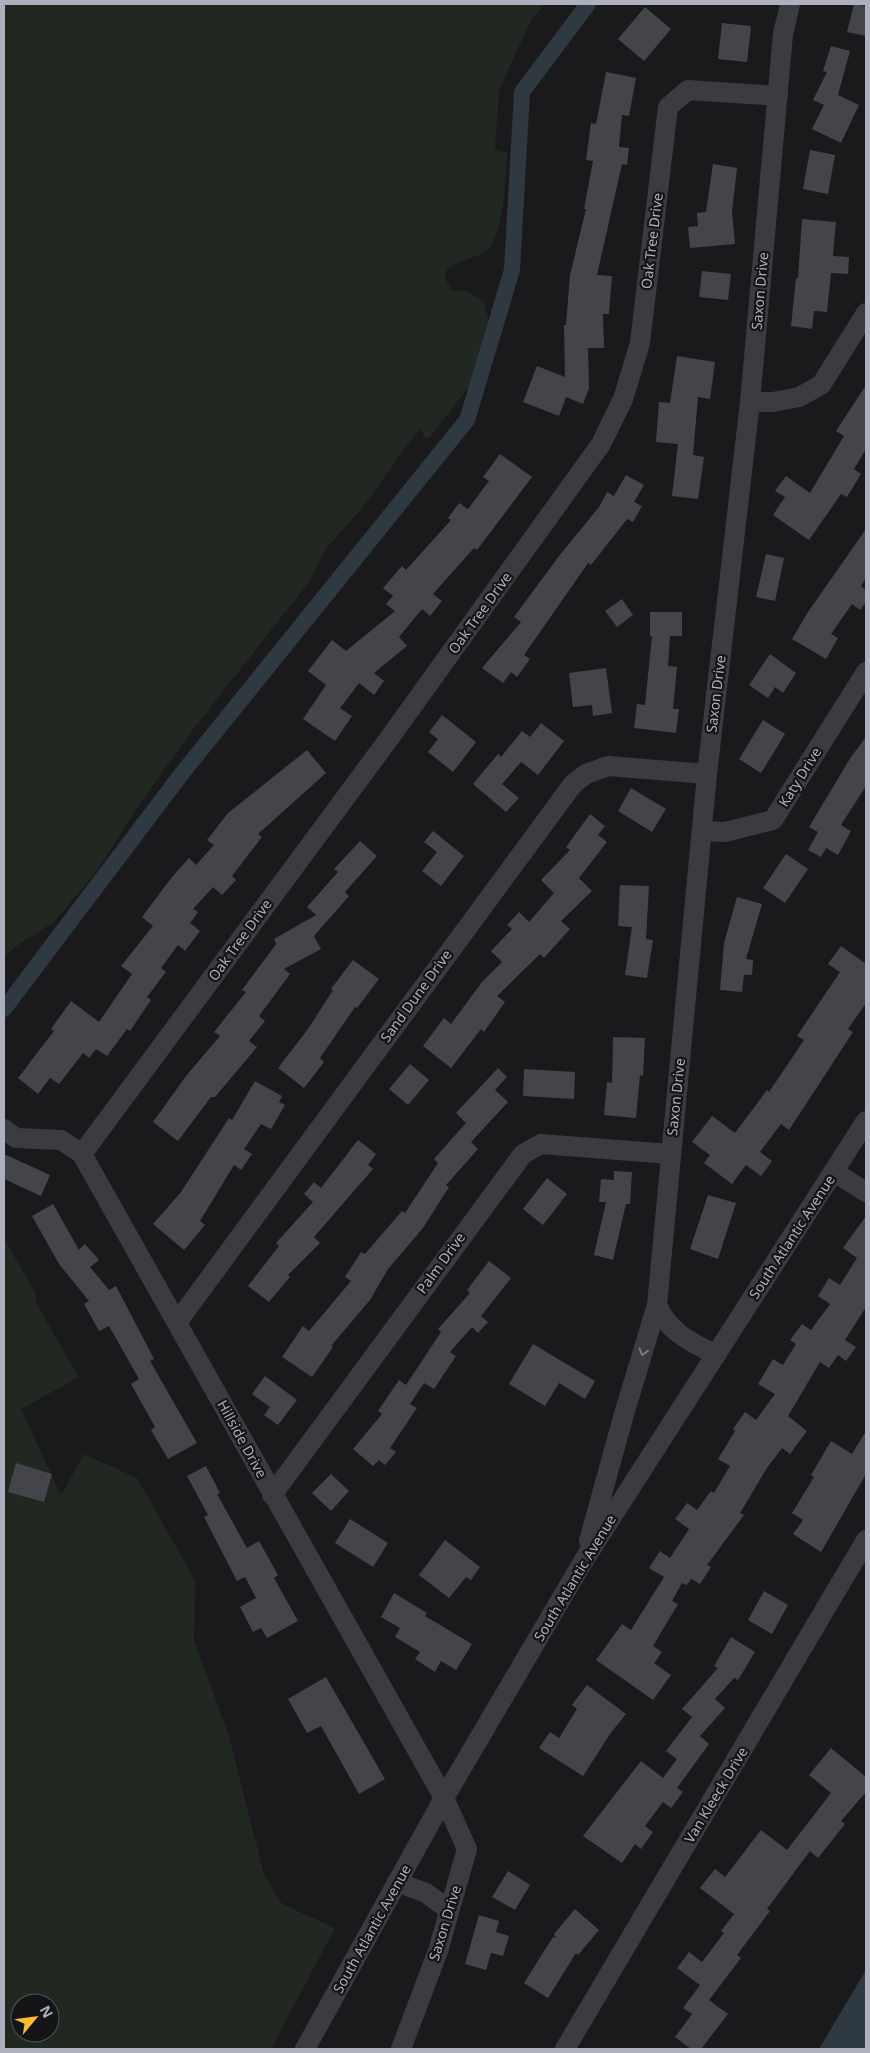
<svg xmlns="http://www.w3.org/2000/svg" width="870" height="2053" font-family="'Noto Sans',sans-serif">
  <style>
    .green { fill: #202821; fill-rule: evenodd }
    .water { fill: #2f3942 }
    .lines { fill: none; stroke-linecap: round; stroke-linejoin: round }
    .canal { stroke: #2f3942; stroke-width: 16 }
    .building { fill: #44454a }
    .minor { stroke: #3b3c42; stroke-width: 20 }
    .oneway { stroke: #797c86 }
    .labels { text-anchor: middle; stroke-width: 4.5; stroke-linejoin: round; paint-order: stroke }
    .street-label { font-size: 14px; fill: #acb1bd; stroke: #151518 }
  </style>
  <rect width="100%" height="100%" fill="#1a1a1d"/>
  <g class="green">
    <path d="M4 4H545L531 20 499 90 495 150 507 153C505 176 505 233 487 250 473 263 428 260 453 291L466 290 484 302 489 324 470 385 431 436 426 439 420 428 362 508 325 550 309 582 194 728 137 808 97 871 54 922 15 947 4 957Z"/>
    <path d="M4 1239 35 1292 36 1303 79 1377 21 1409 61 1495 84 1454 137 1478 195 1580 194 1640 229 1736 264 1874 282 1904 335 1928 271 2049H4ZM20 2003H50V2033H20Z"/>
  </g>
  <polygon class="water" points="866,1970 866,2049 819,2049"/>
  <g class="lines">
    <polyline class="canal" points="4,1009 183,772 467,420 512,270 522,92 588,4"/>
  </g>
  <g class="building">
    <polygon points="854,4 866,6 866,36 847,32"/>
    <polygon points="645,7 671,29 644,61 618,39"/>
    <polygon points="722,23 751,26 747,62 718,59"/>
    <polygon points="831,46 850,51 838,95 859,105 841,143 812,129 824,105 813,100 827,72 823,71"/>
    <polygon points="606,72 636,78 629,116 622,115 619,147 629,148 627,165 622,164 597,275 612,276 609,314 603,314 604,348 588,348 589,388 583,404 566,397 559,416 523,402 537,366 565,377 564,325 566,325 570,275 586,209 584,209 593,161 586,160 591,123 596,124"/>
    <polygon points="810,150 835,155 828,194 803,189"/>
    <polygon points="713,164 737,168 732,211 735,244 690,248 688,227 698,226 697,213 706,212"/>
    <polygon points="802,219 836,222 833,256 849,257 848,274 831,273 827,312 814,311 812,329 791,326 796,278 798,278"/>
    <polygon points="702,271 731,274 728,300 699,297"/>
    <polygon points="677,356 715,362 710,399 698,397 693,455 704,457 698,499 672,496 678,444 656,442 659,402 670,403"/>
    <polygon points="866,385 866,449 854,469 861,474 847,497 841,494 809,540 773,515 785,497 775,491 786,476 810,493 844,436 836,431"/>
    <polygon points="500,454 532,477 477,550 474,548 433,594 442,601 430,616 422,609 399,637 407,646 374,673 384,681 374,695 359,683 340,708 352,716 335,741 303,719 326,685 308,671 332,640 346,651 395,611 386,604 393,596 383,588 402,566 406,570 451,520 448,518 459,503 468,509 489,481 483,477"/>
    <polygon points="626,475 644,485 634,502 642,506 633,522 627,519 591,565 588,563 524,655 530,659 517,677 511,672 503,683 482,668 521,622 514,617 559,556 599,507 607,492 614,496"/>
    <polygon points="866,529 866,578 861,586 866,590 866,602 860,610 852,604 831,634 838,638 826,659 792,639 808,612"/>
    <polygon points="766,554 784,558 775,601 756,597"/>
    <polygon points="622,599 633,615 617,627 605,611"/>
    <polygon points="650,612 682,612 682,636 670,636 668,666 677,667 673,709 679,709 676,733 634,728 637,704 645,705 652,636 650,636"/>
    <polygon points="770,654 796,673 783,693 775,687 768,698 749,685"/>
    <polygon points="606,668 612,713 593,716 592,705 573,707 569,673"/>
    <polygon points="442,715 476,742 453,772 428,752 438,739 429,732"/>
    <polygon points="763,720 785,734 761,773 739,759"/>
    <polygon points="541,723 564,741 538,775 521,762 502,784 519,798 506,812 473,784 498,754 501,757 522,731 530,737"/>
    <polygon points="866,737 866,786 841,825 851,831 838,855 826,848 821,857 808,850 818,832 809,827 851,757"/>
    <polygon points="307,750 326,773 258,834 262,837 232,876 236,880 222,895 213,887 193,909 198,912 190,923 200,931 185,951 178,945 161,968 166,972 147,997 151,1000 130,1031 127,1029 107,1056 96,1049 89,1058 83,1053 59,1084 50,1078 38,1094 18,1078 54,1031 51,1029 71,1001 99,1022 132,974 121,966 153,926 142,917 172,877 189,858 196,865 214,845 207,840 228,813"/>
    <polygon points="631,788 666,809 652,832 618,811"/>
    <polygon points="590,814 605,826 598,835 607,842 579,878 592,891 561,921 570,929 544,958 540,954 497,996 505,1002 484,1032 481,1029 451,1068 423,1046 444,1018 451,1024 482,982 502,962 491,951 512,929 507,925 519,912 529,922 554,893 541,880 570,850 566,847"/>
    <polygon points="433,831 464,856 441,886 422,871 437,852 424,842"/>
    <polygon points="360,841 377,856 345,892 349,896 314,936 321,949 284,969 290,974 259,1016 265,1021 249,1041 257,1047 215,1097 211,1097 178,1141 153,1122 186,1076 220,1036 214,1032 246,992 242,990 276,944 274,939 316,915 307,907 338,872 334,869"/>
    <polygon points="786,854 808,869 785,903 763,888"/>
    <polygon points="620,885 649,886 646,939 653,940 647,978 625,975 632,927 618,926"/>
    <polygon points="737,897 762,904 746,959 753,960 752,975 744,975 742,992 720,990 724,943"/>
    <polygon points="841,946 866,964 866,1003 848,1029 853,1032 789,1130 781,1124 760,1152 772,1161 761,1176 746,1165 732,1184 704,1163 710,1155 692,1142 712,1116 735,1133 767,1090 769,1092 804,1040 797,1036 840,972 828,964"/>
    <polygon points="353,960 379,979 357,1008 355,1007 320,1058 324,1062 304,1088 278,1068 308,1029 333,990 331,989"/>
    <polygon points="613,1037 645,1038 643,1076 640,1075 636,1118 604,1115 607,1082 612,1083"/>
    <polygon points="410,1064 429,1080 408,1105 389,1089"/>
    <polygon points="498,1068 507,1077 495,1090 508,1102 471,1142 478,1149 446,1185 449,1187 423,1228 388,1269 370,1300 331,1346 333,1347 312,1377 282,1357 303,1326 309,1331 351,1281 345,1277 361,1252 365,1254 402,1211 405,1213 438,1163 434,1159 466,1123 456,1113"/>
    <polygon points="524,1069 575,1072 574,1099 523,1096"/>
    <polygon points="255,1081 282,1096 279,1102 285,1105 271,1129 261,1124 244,1149 252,1154 241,1170 234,1165 200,1221 205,1225 184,1250 153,1224 181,1192 229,1118 232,1120"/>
    <polygon points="358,1140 376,1154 368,1165 373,1169 314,1237 320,1243 288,1275 290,1277 269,1302 248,1286 279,1246 276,1243 313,1202 304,1194 314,1182 321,1188"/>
    <polygon points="4,1154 50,1175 41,1196 4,1179"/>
    <polygon points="614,1171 632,1172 630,1204 626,1204 613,1260 594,1255 606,1202 599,1202 601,1179 614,1180"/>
    <polygon points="547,1178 567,1194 543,1225 523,1209"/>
    <polygon points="708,1195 736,1203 718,1259 690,1249"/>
    <polygon points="53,1204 79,1250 85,1244 99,1260 90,1267 109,1290 116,1286 154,1359 150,1361 197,1443 168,1459 151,1430 155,1427 131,1384 139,1379 109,1326 99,1331 84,1304 89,1301 59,1264 32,1216"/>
    <polygon points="866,1216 866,1307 845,1340 856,1347 846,1361 838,1355 829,1368 820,1362 788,1416 807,1431 790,1454 782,1448 767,1468 740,1513 744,1515 707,1565 711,1567 700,1584 691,1579 687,1585 682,1583 672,1601 678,1604 653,1646 662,1652 654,1663 671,1675 653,1700 596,1660 622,1624 631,1630 664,1577 649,1568 660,1551 670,1558 689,1529 675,1519 687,1503 697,1510 711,1491 714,1493 730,1466 718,1459 735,1431 733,1429 745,1412 756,1420 775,1394 758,1384 773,1359 783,1365 796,1344 790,1340 802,1324 811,1330 830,1304 818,1296 829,1278 840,1285 857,1258 843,1248"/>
    <polygon points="489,1261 511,1278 481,1316 488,1322 478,1333 472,1327 450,1352 456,1356 434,1389 424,1383 410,1404 417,1408 390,1448 396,1452 385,1465 379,1460 373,1466 353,1449 382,1414 378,1411 399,1380 406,1385 441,1332 438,1329 470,1293 467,1290"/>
    <polygon points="533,1344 595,1381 585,1399 559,1383 545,1406 509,1384"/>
    <polygon points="265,1376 297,1400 278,1425 264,1415 270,1407 252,1394"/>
    <polygon points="866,1431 866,1474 821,1552 793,1534 803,1520 792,1513 814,1477 811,1475 831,1441 852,1454"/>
    <polygon points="16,1463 52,1474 44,1502 8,1492"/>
    <polygon points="206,1466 220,1493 217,1494 247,1548 259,1541 278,1575 274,1578 298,1621 267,1638 261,1628 253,1632 240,1607 256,1598 245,1577 237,1581 204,1517 208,1515 187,1476"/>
    <polygon points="331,1474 349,1491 331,1511 312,1493"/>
    <polygon points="350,1519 388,1543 373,1567 335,1543"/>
    <polygon points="445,1540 480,1567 471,1580 466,1577 449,1598 419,1575"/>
    <polygon points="764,1591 788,1605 772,1634 748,1620"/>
    <polygon points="394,1593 427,1613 425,1616 472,1644 456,1670 441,1661 435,1672 415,1659 420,1652 395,1637 400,1628 381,1617"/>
    <polygon points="731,1637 755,1652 738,1680 734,1678 715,1699 725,1708 700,1736 709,1744 677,1788 683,1792 671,1808 663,1802 645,1826 653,1832 641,1849 635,1844 622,1863 583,1836 641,1761 663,1778 677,1759 666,1751 692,1717 682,1709 718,1668 714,1666"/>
    <polygon points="326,1677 385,1779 359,1794 321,1726 307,1733 288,1699"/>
    <polygon points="587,1685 626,1714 610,1734 583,1776 539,1748 550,1732 559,1738 577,1709 572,1705"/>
    <polygon points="831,1748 866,1777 866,1792 841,1821 845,1824 818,1858 810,1851 767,1909 770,1911 737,1955 741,1958 709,2000 728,2014 701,2049 691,2049 675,2037 692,2014 683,2008 700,1985 677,1968 689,1952 702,1962 724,1933 721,1931 734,1914 700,1888 715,1869 725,1877 761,1830 787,1850 831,1793 809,1775"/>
    <polygon points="508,1871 530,1885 515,1910 492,1897"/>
    <polygon points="575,1909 599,1930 578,1955 576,1953 548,1998 524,1983 553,1937 556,1938 554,1934"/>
    <polygon points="479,1915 499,1921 496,1932 509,1936 503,1956 491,1953 486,1970 465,1964"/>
  </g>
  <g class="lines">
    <g class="minor">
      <polyline points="750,402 773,402 799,397 821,385 866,313"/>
      <polyline points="702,831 725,832 773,820 866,672"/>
      <polyline points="4,1129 16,1138 61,1140 82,1154 444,1798 467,1849 438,1951 401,2049"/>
      <polyline points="82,1154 388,740 601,444 623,399 640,343 668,107 688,90 778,96"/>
      <polyline points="834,1172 866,1192"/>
      <polyline points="178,1321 573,784 586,774 608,766 707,774"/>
      <path d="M716 1355C691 1342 669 1333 657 1305L707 774 750 402 783 34 790 4"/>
      <polyline points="272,1495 523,1154 541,1144 670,1154"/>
      <polyline points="589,1541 624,1414 657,1305"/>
      <polyline points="397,1882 426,1893 449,1910"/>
      <polyline points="305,2049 444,1798 584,1560 866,1121"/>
      <polyline points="565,2049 866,1540"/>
    </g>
  </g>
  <defs><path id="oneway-chevron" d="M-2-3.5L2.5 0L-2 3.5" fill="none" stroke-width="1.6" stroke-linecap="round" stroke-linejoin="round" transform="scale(1.25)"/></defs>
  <use class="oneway" href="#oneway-chevron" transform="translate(643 1352) rotate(107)"/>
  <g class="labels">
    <g class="street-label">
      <text transform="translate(652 241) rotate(-83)" y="5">Oak Tree Drive</text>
      <text transform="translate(760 291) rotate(-85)" y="5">Saxon Drive</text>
      <text transform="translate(480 613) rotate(-54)" y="5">Oak Tree Drive</text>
      <text transform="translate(716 694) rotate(-83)" y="5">Saxon Drive</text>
      <text transform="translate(800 777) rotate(-58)" y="5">Katy Drive</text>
      <text transform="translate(240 940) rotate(-54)" y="5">Oak Tree Drive</text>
      <text transform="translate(416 996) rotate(-54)" y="5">Sand Dune Drive</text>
      <text transform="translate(676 1097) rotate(-84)" y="5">Saxon Drive</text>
      <text transform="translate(792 1237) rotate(-57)" y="5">South Atlantic Avenue</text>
      <text transform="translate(441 1263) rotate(-54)" y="5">Palm Drive</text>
      <text transform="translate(242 1439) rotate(61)" y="5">Hillside Drive</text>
      <text transform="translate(575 1578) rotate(-59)" y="5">South Atlantic Avenue</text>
      <text transform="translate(716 1795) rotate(-59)" y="5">Van Kleeck Drive</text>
      <text transform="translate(445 1923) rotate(-73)" y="5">Saxon Drive</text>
      <text transform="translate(372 1929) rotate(-61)" y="5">South Atlantic Avenue</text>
    </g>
  </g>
  <rect width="870" height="2053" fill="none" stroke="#acb1bd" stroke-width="10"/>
  <g transform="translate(35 2018) rotate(61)"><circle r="24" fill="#151518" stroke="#51535a"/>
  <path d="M0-4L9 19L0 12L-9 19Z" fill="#fbbb35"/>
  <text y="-8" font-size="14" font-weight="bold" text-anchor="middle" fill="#acb1bd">N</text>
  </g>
</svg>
